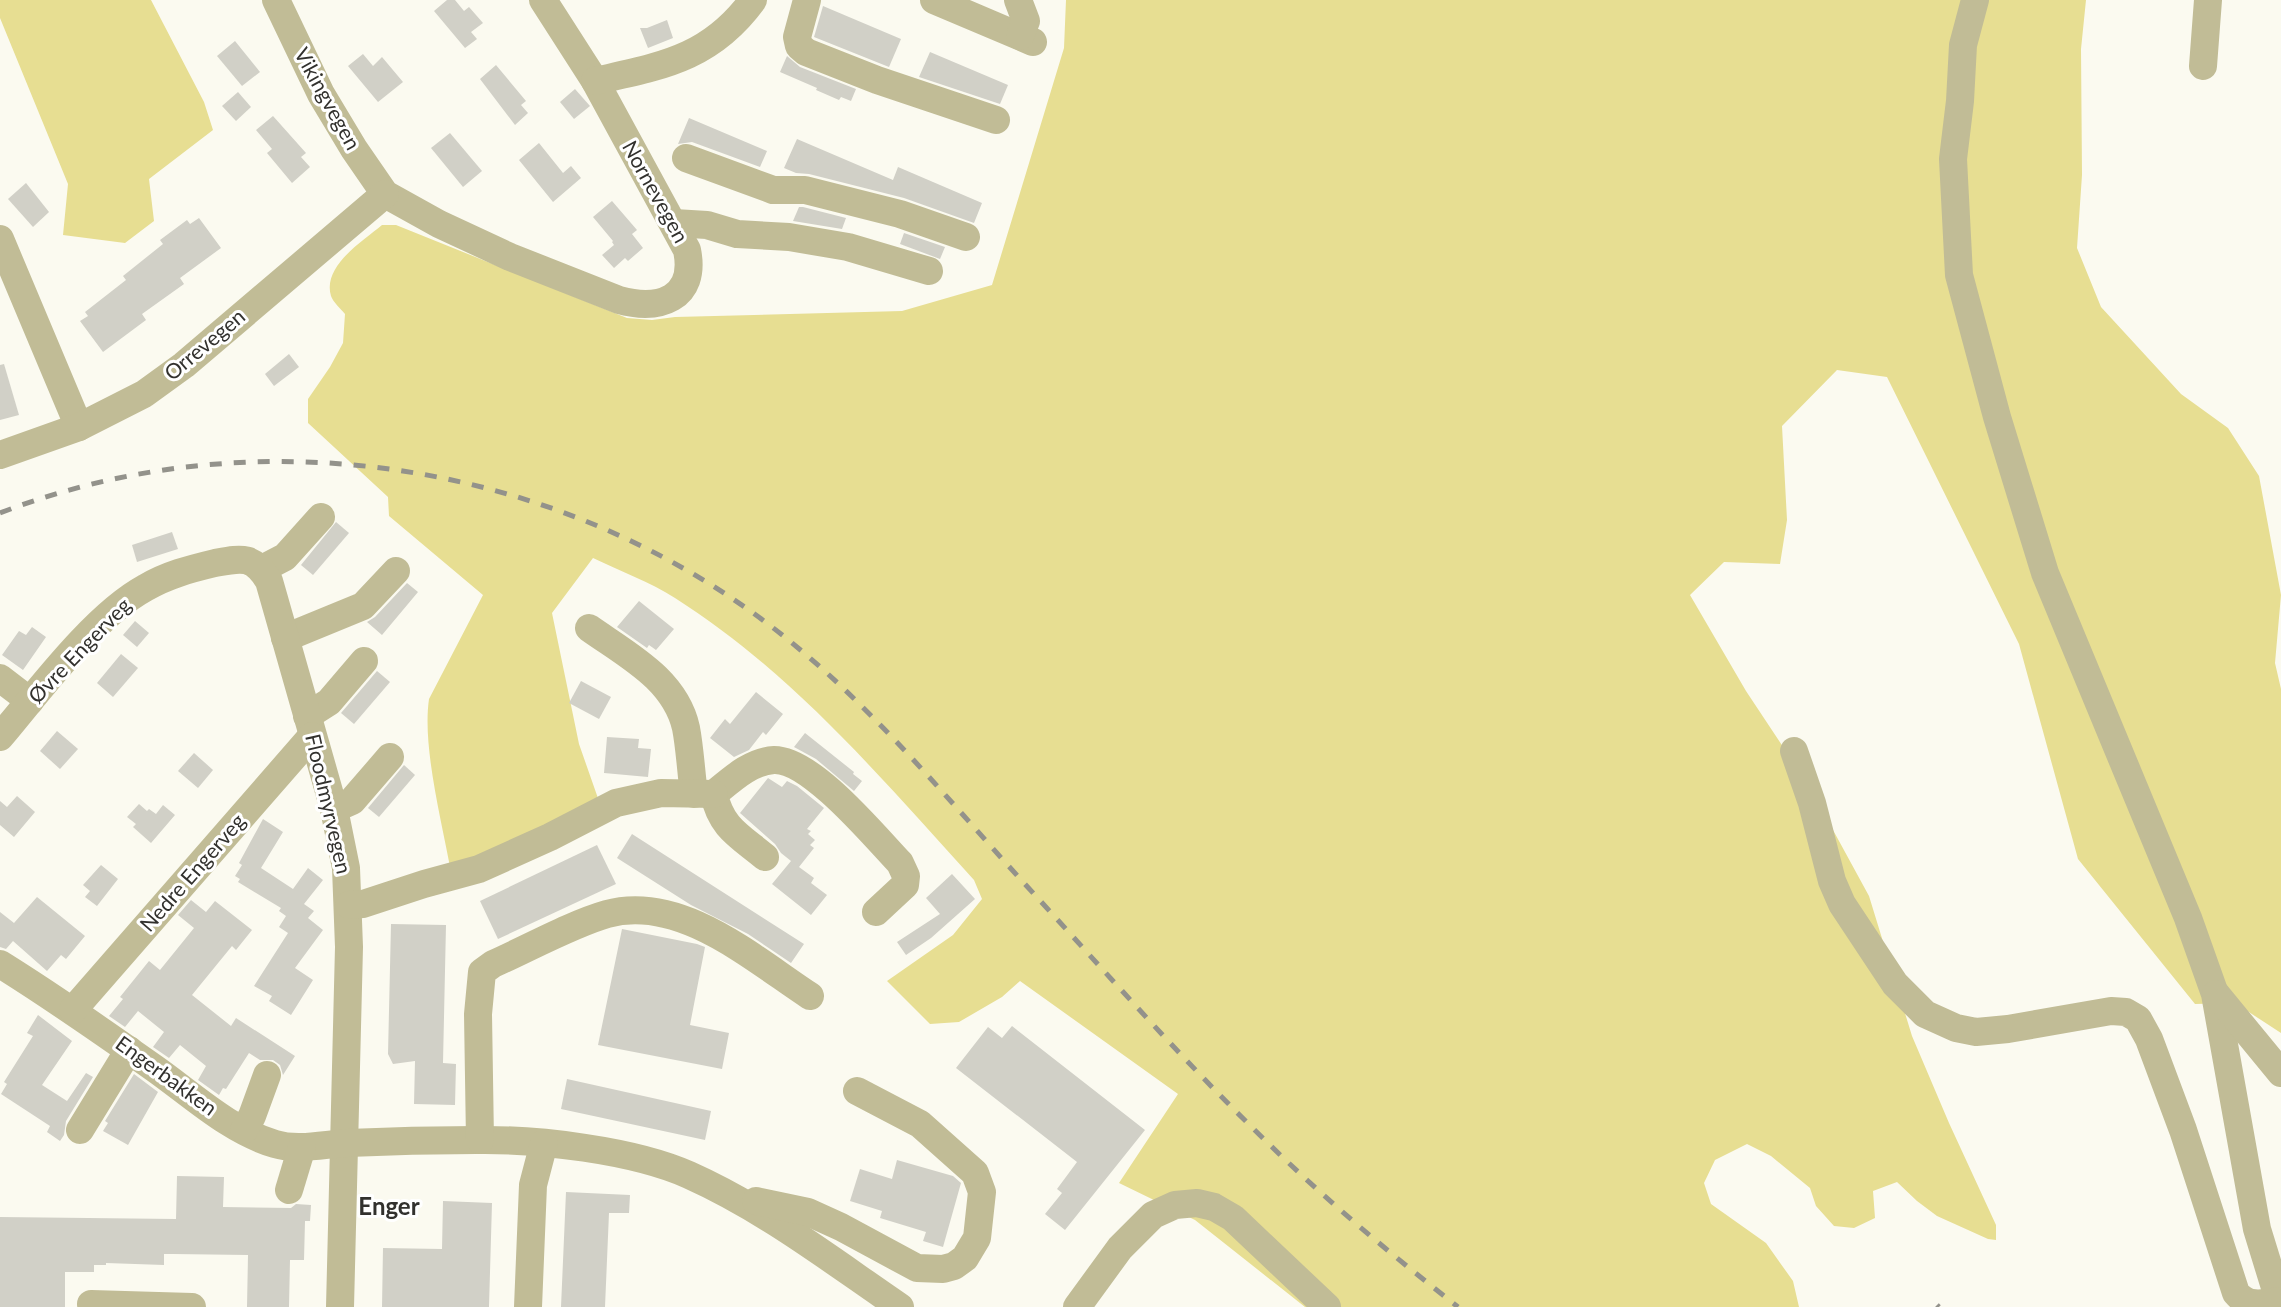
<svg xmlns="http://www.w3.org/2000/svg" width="2281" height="1307" font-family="Lato,sans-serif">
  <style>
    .green { fill: #e7de92 }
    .building { fill: #d1d0c7 }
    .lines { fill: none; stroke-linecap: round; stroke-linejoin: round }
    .minor { stroke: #c1bc96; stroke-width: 28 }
    .rail { stroke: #93928b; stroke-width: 5; stroke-dasharray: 12 12; stroke-linecap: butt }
    .labels { text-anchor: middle; stroke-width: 6; stroke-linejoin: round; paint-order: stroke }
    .street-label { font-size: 21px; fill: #32312e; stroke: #fff }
    .quarter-label { font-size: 24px; font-weight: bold; fill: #32312e; stroke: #fff }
  </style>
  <rect width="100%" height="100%" fill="#fbfaf0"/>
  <g class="green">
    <polygon points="0,0 151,0 204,102 213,130 149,179 154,221 125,243 63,235 68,184 0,18"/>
    <path d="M1066 0H2086L2081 49 2082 175 2077 248 2101 307 2181 394 2228 428 2259 476 2281 595 2275 663 2281 689V1033L2235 1003 2195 1004 2078 859 2019 644 1887 377 1837 370 1782 426 1787 520 1780 564 1724 562 1690 595 1746 691 1809 786 1869 896 1912 1036 1949 1123 1996 1225V1240L1988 1239 1937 1216 1917 1201 1897 1182 1873 1191 1875 1218 1854 1228 1834 1226 1816 1206 1810 1188 1771 1156 1747 1144 1715 1160 1704 1183 1711 1204 1766 1243 1793 1281 1799 1307H1305L1195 1220 1119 1183 1178 1094 1020 981 1002 997 959 1022 930 1024 887 981 953 935 982 899 974 880C881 778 793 673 675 598 650 582 620 571 593 558L552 613 579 744 600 804 451 872C442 822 422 747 429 699L483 595 389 516 388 497 308 423V399L330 367 343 343 345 314C341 309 333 302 331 296 322 266 363 241 382 225H396L627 318 652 320 675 317 902 311 992 285 1064 48Z"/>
  </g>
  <g class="building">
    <polygon points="447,0 455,0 464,11 469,7 483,23 471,32 477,39 465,48 434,11"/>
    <polygon points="823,6 901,39 889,67 814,37"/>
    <polygon points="667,20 673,38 648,48 640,28 647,28"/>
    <polygon points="235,41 260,72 242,86 217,56"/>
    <polygon points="930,52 1008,85 1000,104 919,77"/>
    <polygon points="363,54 373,66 382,57 403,82 378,102 348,66"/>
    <polygon points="787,56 800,67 856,89 851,101 841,97 839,100 816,90 817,88 780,72"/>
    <polygon points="496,65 526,101 521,105 528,113 515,125 480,79"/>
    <polygon points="575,89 590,106 574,119 560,102"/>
    <polygon points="238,92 251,107 236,121 222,106"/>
    <polygon points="273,116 306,153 301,157 310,167 292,183 267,153 272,149 256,130"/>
    <polygon points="689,118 767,151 760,167 692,142 678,144"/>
    <polygon points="450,133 482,171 463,187 431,148"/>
    <polygon points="797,139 893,180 898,167 982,203 974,223 904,198 809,174 796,173 784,168"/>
    <polygon points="539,143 563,173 571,166 581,178 553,202 519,160"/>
    <polygon points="26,183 49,212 33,227 8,199"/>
    <polygon points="612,201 637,230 632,234 643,248 628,261 625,258 614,268 602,255 614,245 612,242 613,241 593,217"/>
    <polygon points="799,207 803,207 846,218 842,229 793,221"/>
    <polygon points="199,218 221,248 180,278 184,284 142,314 146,320 103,352 80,321 88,316 85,312 126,280 123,276 163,244 160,240 187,220 190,224"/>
    <polygon points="904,233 945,247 940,259 900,244"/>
    <polygon points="289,354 299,367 274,386 265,374"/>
    <polygon points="4,364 19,415 0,420 0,365"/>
    <polygon points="336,522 349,533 313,575 301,565"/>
    <polygon points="172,532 178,549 137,562 132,545"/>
    <polygon points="407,583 418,592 382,635 367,622 375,617"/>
    <polygon points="639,601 674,629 656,650 649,645 647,648 617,627"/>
    <polygon points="135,621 149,633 137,647 123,635"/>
    <polygon points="32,627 46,637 23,670 2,655 19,631 26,635"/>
    <polygon points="121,654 138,668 113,697 97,683"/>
    <polygon points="377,671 390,682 354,724 341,713"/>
    <polygon points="581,681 611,697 599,719 569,703"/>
    <polygon points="756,692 783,714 766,735 763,732 749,750 734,757 710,738 725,719 730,724"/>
    <polygon points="57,731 78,749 60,769 40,751"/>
    <polygon points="805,733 854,772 853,774 862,781 854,791 816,759 794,747"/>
    <polygon points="607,737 639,739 638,748 651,749 648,777 604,773"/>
    <polygon points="194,753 213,770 198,788 178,771"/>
    <polygon points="404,765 415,775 379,817 368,808"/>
    <polygon points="768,778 782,787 787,781 797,786 824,808 807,829 811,831 808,834 815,840 810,845 814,848 799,867 814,878 811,883 827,895 811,915 772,884 791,861 781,853 775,844 740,813"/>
    <polygon points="17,796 35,812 14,837 0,825 0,801 7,807"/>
    <polygon points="139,804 147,811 149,809 156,814 163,805 175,815 151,843 133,827 136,824 127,817"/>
    <polygon points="263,819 283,832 261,868 293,889 308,868 323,880 304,904 314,911 308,918 323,930 295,968 313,980 291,1015 269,1001 272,996 254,986 288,933 279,927 286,916 279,911 281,908 238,882 240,879 235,876 242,865 239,863"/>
    <polygon points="632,834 804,944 791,963 748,934 691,905 617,858"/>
    <polygon points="597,845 616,884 498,939 480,901"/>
    <polygon points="101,865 118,879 97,906 85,897 90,891 83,885"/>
    <polygon points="952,874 975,899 931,938 906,955 897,942 940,914 926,898"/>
    <polygon points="37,897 85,936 66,959 61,955 47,971 13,941 6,949 0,947 0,912 14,923"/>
    <polygon points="191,900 206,912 215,901 252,930 236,950 232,946 192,995 231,1026 236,1018 295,1056 283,1075 280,1065 273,1060 260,1060 249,1053 226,1089 223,1088 219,1095 198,1080 206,1066 180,1045 169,1058 153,1047 164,1032 138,1011 125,1027 109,1016 123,999 120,997 149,961 160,970 194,928 178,915"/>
    <polygon points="391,924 446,925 443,1063 456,1064 455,1105 414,1104 415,1061 393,1064 388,1054"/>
    <polygon points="622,929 697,944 705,947 690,1025 729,1033 722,1069 598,1045"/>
    <polygon points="38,1015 72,1041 42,1085 67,1101 86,1073 93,1077 66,1121 64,1135 60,1141 47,1132 50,1126 1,1094 7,1084 4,1082 33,1036 27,1033"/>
    <polygon points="1012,1026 1145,1130 1065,1230 1045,1214 1062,1193 1057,1189 1077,1162 956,1068 988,1027 1002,1038"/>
    <polygon points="134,1074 158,1092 128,1145 103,1131 108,1123 105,1121"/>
    <polygon points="567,1079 711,1111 705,1140 561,1109"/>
    <polygon points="897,1160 953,1176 961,1183 943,1247 923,1241 926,1232 880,1218 882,1211 850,1201 860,1169 892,1179"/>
    <polygon points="177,1176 224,1177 223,1207 291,1208 296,1204 311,1205 310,1221 305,1221 304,1260 290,1260 289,1307 247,1307 248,1255 173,1254 164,1254 164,1265 106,1263 106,1265 94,1265 94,1272 65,1272 65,1307 0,1307 0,1217 176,1219"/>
    <polygon points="566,1192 630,1195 629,1213 609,1213 605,1307 561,1307"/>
    <polygon points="443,1201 492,1203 489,1307 382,1307 383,1248 442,1249"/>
  </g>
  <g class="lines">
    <g class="minor">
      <path d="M276 0 321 94 354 149 385 194 439 224 510 257 619 300C659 311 697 299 687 250L595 81 543 0"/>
      <polyline points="807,0 797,37 799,46 806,52 877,80 996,120"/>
      <polyline points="934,0 1033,42"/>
      <polyline points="1018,0 1026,21 1020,36"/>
      <polyline points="1975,0 1963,45 1960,101 1953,159 1959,275 1997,417 2045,573 2188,918 2215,994 2257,1229 2281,1307"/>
      <polyline points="2203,66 2208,0"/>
      <path d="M595 81C661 66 710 59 753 0"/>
      <polyline points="686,158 773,190 805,190 900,214 966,237"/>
      <polyline points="674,223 707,225 737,234 789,237 848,247 929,271"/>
      <polyline points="0,239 79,427"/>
      <polyline points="0,455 79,427 144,394 184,365 385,194"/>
      <polyline points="262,569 285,557 321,517"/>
      <path d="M589 628C627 655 675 679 686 728 690 749 691 772 694 794"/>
      <polyline points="285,638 363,606 396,571"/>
      <polyline points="0,678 30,701"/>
      <polyline points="307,716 329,702 364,661"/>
      <path d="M0 737C38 692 94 616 145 588 167 575 190 569 215 563 242 558 253 555 269 581L334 809 346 868 349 947 340 1307"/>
      <path d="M1794 751 1812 803 1832 881 1842 904 1895 984 1925 1014 1956 1028 1976 1032 2008 1029 2111 1011 2126 1012 2138 1019 2149 1039 2183 1130 2236 1293C2248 1307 2261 1304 2279 1301"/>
      <polyline points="334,809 352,801 390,757"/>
      <path d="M765 857C740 836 721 828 714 794 731 780 751 761 774 760 811 759 875 837 900 863L906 876 905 885 876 912"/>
      <polyline points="349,905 363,904 424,884 479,869 550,837 616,803 661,793 714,794"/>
      <path d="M0 964C53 997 103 1032 154 1068 191 1094 230 1131 275 1144 298 1151 325 1144 348 1143 391 1141 433 1140 476 1140 537 1139 633 1150 689 1175 765 1209 831 1260 900 1307"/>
      <polyline points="2216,994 2281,1073"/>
      <polyline points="73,1010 312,736"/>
      <polyline points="80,1130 129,1050"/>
      <polyline points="244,1130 252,1116 267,1075"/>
      <path d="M480 1140 478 1014 482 972 493 964C527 949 572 924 607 914 680 894 752 958 810 996"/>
      <polyline points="289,1190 302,1147"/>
      <polyline points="756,1201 808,1212 841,1227 917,1268 943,1269 954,1266 965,1258 977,1238 982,1192 975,1173 920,1124 857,1091"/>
      <polyline points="91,1304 192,1307"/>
      <polyline points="528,1307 533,1185 544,1143"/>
      <polyline points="1077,1307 1120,1248 1153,1215 1175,1205 1197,1203 1214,1207 1233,1218 1327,1307"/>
    </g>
    <g class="rail">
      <path d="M0 513C256 414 555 461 772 627 867 700 943 794 1023 882 1104 970 1182 1060 1268 1143 1328 1202 1392 1255 1458 1307"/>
      <polyline points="1937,1305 1939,1307"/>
    </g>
  </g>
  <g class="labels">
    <g class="street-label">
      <text transform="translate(327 99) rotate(61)" y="7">Vikingvegen</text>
      <text transform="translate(655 192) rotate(61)" y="7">Nornevegen</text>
      <text transform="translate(205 345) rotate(-40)" y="7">Orrevegen</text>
      <text transform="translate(80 651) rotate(-46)" y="7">Øvre Engerveg</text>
      <text transform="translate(328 804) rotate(77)" y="7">Floodmyrvegen</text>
      <text transform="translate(193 873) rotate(-49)" y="7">Nedre Engerveg</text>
      <text transform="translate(166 1076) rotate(36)" y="7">Engerbakken</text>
    </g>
    <g class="quarter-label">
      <text x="389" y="1215">Enger</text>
    </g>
  </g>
</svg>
